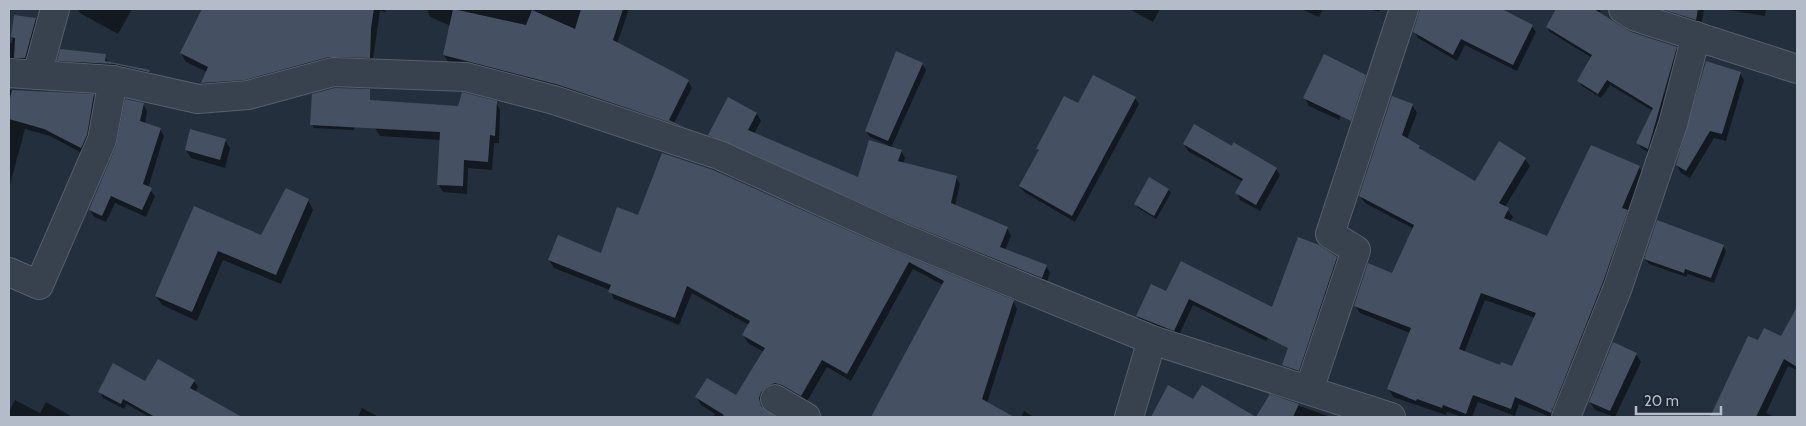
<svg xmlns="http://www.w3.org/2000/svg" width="1806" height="426" font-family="Cabin,sans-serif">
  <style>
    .shadow { fill: #0007; fill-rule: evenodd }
    .building { fill: #455162; fill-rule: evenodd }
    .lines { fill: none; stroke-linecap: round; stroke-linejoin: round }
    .minor-casing { stroke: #565f6c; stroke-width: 30 }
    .minor { stroke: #38414e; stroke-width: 28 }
  </style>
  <rect width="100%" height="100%" fill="#242f3e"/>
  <g class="shadow">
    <polygon points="77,9 132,9 118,34 80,13"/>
    <polygon points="203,9 228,20 288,18 290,9 386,9 385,12 380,11 372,66 207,92 202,83 207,72 186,62 181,53"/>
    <polygon points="427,9 629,9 617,44 688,81 692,88 674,123 686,129 688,133 564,92 448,62 444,55 451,26 430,17"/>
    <polygon points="1129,9 1160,9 1153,22"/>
    <polygon points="1301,9 1323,9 1319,17"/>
    <polygon points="1370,9 1380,9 1379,12"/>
    <polygon points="1419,9 1501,9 1532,26 1536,32 1517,71 1465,45 1457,61 1418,38 1414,31 1420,13"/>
    <polygon points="1558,9 1601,9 1600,13 1630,33 1676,48 1679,53 1651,154 1641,148 1638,143 1653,111 1610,85 1601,98 1582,86 1578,81 1592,58 1550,32 1547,27"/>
    <polygon points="1656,9 1704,9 1701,27 1659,14"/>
    <polygon points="1722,9 1766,9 1765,16"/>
    <polygon points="15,16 36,19 40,26 29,65 9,66 9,43 12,43"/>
    <polygon points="105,56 109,63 149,71 153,77 62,67 58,60"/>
    <polygon points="922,64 926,70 891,148 901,151 905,158 903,164 956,177 960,184 955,206 1007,228 1011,236 1005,250 1046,266 1050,273 1046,284 714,142 710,135 729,99 757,114 761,121 754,134 858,179 888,145 870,137 866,131"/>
    <polygon points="1740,73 1744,80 1726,141 1714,138 1690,178 1681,173 1677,165"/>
    <polygon points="1355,77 1339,120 1309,106 1305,98"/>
    <polygon points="9,90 94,96 98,103 85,155 50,136 25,129 9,188"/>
    <polygon points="362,94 354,130 314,128 311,124"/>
    <polygon points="1135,98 1139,104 1075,222 1024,192 1020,186 1040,152 1037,149 1078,105"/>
    <polygon points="496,102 500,110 499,143 494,143 492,170 468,168 467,194 443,192 438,184 441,140 380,136 375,128 459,107"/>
    <polygon points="143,104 147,111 145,124 160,129 164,136 148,188 155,196 146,217 115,203 106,222 94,217 90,210"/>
    <path d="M1412 105 1417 113 1407 139 1420 147 1423 152 1475 183 1525 159 1530 166 1505 207 1513 217 1510 222 1548 237 1639 167 1644 174 1628 212 1631 218 1556 417H1550L1519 404 1515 416 1478 402 1472 417H1462L1447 412 1446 415 1393 397 1389 389 1410 333 1360 313 1355 306 1393 274 1414 229 1365 203 1360 196ZM1485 300 1535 318 1512 368 1501 367 1464 353Z"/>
    <polygon points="225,140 230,148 225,168 191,158 186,150"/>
    <polygon points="1184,144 1232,147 1276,169 1280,175 1260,211 1240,200 1237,193 1243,182 1188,151"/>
    <polygon points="1168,189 1171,193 1156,219 1138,208 1136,204"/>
    <polygon points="308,200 313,210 281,284 223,260 197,321 162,305 156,296 195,207 262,236"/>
    <polygon points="639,217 892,252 1013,301 1017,309 987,403 1011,417 873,417 943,285 913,269 851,381 827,367 806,403 766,399 764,411 773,417 713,417 715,414 701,405 697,398 736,397 764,352 748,343 743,335 749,325 692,293 679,325 614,299 610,290 554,268 549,260 602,254"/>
    <polygon points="1723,246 1726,251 1714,283 1688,274 1686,277 1649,264 1645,259"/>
    <polygon points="1336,258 1341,265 1303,378 1295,375 1291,368 1306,340 1277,323 1266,341 1193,305 1178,337 1141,324 1137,316 1166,292 1273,309"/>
    <polygon points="1797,310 1797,370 1788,366 1766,413 1774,417 1711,417 1749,337 1759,342 1782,338"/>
    <polygon points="1636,354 1641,362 1615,417 1595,410 1590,402"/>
    <polygon points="194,381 198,387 195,392 219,410 215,417 149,417 127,404 124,409 103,398 100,392 146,382"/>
    <polygon points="1169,387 1194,401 1227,404 1218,417 1151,417"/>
    <polygon points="1274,397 1331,417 1263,417"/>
    <polygon points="15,400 40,413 46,402 73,417 9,417 9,412"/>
    <polygon points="362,408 379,417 358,417"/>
    <polygon points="1024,411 1034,417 1021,417"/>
  </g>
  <g class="building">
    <polygon points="202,9 374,9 371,28 370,58 329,57 245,80 201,83 208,67 180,53"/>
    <polygon points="453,9 526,25 532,10 575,29 581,9 623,9 613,40 689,80 669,120 686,128 559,85 443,55"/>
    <polygon points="1420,9 1502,9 1533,25 1513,65 1461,39 1453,55 1413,32"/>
    <polygon points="1556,9 1594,9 1631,32 1677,47 1648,149 1636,143 1653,108 1607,80 1598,94 1577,81 1592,55 1546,27"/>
    <polygon points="1661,9 1698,9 1696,20"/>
    <polygon points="14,15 36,18 25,58 14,58 15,38 11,37"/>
    <polygon points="60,49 106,54 105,61 150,70 149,72 114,64 57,61"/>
    <polygon points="896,51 923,63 888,141 865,131"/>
    <polygon points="1324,54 1366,75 1351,121 1303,98"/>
    <polygon points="1706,61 1741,72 1722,134 1710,131 1686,171 1676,165"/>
    <polygon points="1093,75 1136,97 1072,216 1019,186 1039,150 1036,149 1064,96 1078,103"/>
    <polygon points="335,88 370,89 370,100 458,106 462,92 497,101 495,136 490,135 488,162 464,160 463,186 437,185 440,132 310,125 312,94"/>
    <polygon points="12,90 94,94 87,135 81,148 44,129 9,119 9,102"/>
    <path d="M1392 96 1413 104 1402 135 1420 146 1419 148 1475 181 1499 141 1526 158 1499 203 1509 208 1504 218 1547 236 1591 145 1640 166 1622 208 1628 210 1603 282 1551 413 1515 397 1511 409 1473 395 1466 414 1443 405 1442 408 1417 399 1416 401 1387 389 1411 328 1354 306 1368 263 1392 273 1414 225 1359 196ZM1481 293 1536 313 1512 366 1501 362 1500 365 1459 349Z"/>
    <polygon points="728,97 757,113 748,130 858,177 869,140 902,150 898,161 957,176 951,203 1008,227 1000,247 1047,265 1042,278 904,222 708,135"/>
    <polygon points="125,99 144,103 140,121 161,128 143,184 152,188 142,210 111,196 102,216 89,210 116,146"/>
    <polygon points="1194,124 1232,146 1233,142 1277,168 1256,205 1235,193 1243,179 1183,144"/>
    <polygon points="190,129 226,139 220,160 185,150"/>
    <polygon points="662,153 713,170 892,250 1014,300 982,399 1014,417 871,417 944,281 909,262 847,374 822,360 801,396 782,385 775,383 767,386 761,392 759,398 761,406 775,417 722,417 724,415 695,397 707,378 736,395 765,348 742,335 750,321 687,286 675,318 608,292 611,285 548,260 558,235 601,253 617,207 638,215"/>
    <polygon points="1149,177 1169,189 1154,216 1134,204"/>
    <polygon points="286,188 309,199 276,275 218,251 192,312 155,296 194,206 261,235"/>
    <polygon points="1657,220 1724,245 1711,278 1685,269 1684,273 1644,259"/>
    <polygon points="1298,237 1319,245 1337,257 1299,371 1282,365 1288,348 1189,299 1174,331 1136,316 1151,284 1166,291 1181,261 1272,307"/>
    <polygon points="1797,307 1797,367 1784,359 1756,417 1710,417 1748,336 1758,340 1764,328 1781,336"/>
    <polygon points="1613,342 1637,353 1610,411 1589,402"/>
    <polygon points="158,359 195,380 190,388 242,417 155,417 123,399 121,404 98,392 113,363 145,381"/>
    <polygon points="1168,385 1193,399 1202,385 1256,417 1270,394 1299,404 1293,417 1151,417"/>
  </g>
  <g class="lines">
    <defs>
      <g id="minor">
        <polyline points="1623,9 1636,17 1797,69"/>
        <polyline points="9,73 113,80 198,99 248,95 333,72 466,77 554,100 719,155 898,236 1152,340 1391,417"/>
        <polyline points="37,75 55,9"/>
        <polyline points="9,272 39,285 102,140 113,80"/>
        <polyline points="1309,390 1356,250 1330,234 1404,9"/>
        <polyline points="775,399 806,417"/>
        <polyline points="1129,417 1152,340"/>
        <polyline points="1566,417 1618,287 1673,124 1696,36"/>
      </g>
    </defs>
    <use href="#minor" class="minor-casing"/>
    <use href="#minor" class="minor"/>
  </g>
  <rect width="1806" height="426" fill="none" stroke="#b4bcc9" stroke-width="20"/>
  <path d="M1636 406v8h85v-8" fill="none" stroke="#b4bcc9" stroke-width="2.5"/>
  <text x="1644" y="406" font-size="15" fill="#b4bcc9" stroke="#1d2633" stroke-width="4" paint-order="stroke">20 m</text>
</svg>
